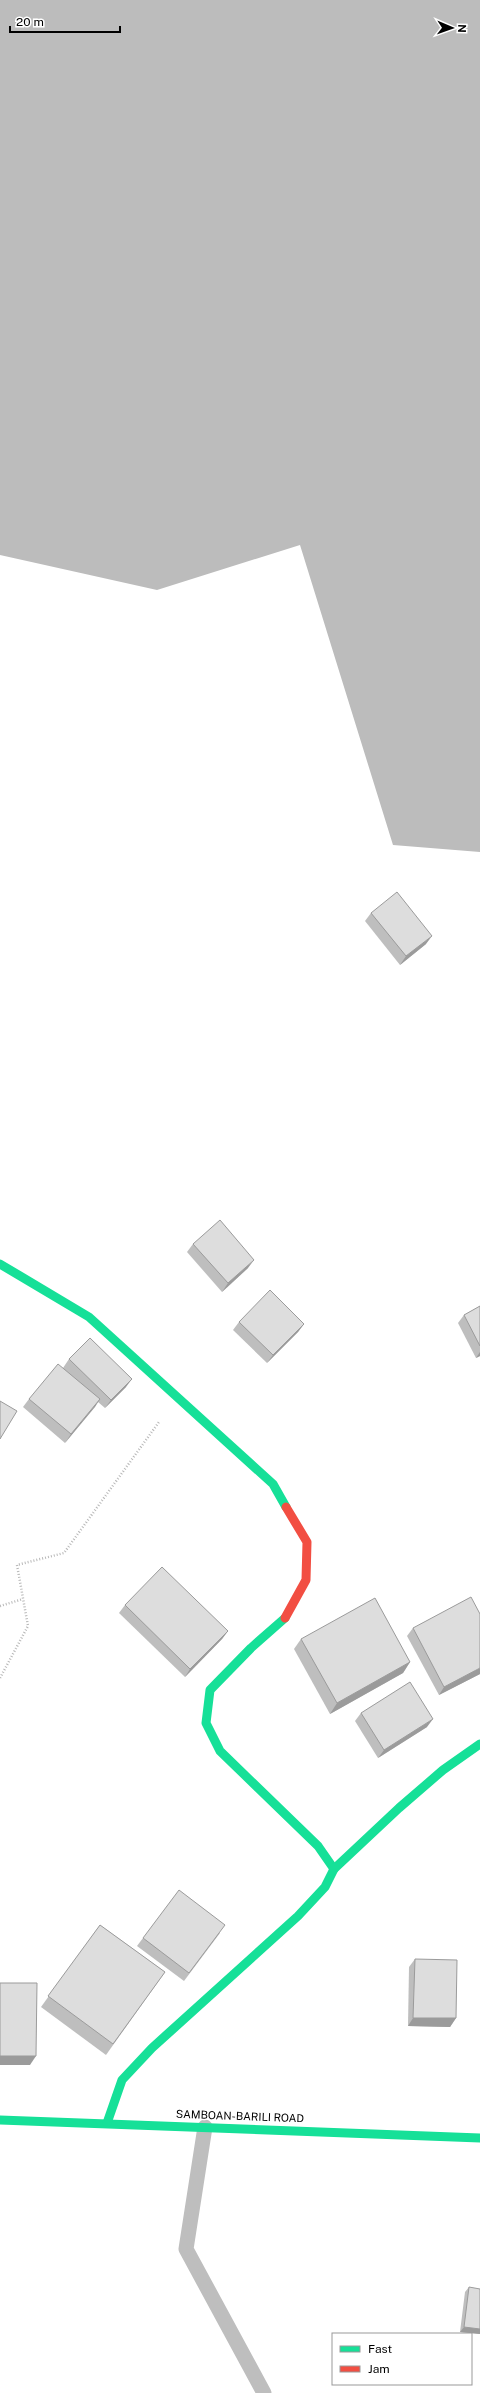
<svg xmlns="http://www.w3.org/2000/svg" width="480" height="2393" font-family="'Public Sans',sans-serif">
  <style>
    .water { fill: #bcbcbc }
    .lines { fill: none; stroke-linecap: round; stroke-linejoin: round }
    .path { stroke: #b8b8b8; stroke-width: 2.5; stroke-dasharray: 1 2; stroke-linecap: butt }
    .lane { stroke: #bebebe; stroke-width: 15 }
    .fast { stroke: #16e098; stroke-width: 9 }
    .jam { stroke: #f24e42; stroke-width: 9 }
    .wall { fill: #bebebe }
    .shaded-wall { fill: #9b9b9b }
    .building { fill: #ddd; stroke: #9b9b9b }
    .labels { text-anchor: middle; stroke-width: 3; stroke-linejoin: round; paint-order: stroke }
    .street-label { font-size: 11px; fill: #000; stroke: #fff }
  </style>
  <rect width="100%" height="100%" fill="#fff"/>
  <polygon class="water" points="0,0 480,0 480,852 393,845 300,545 157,590 0,555"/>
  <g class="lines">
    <g class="path">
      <polyline points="0,1606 23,1599"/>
      <polyline points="0,1678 28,1626 17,1565 64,1553 159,1422"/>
    </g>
    <polyline class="lane" points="205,2127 186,2249 264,2393"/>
    <g class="fast">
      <polyline points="0,1264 89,1317 273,1484 286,1507"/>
      <polyline points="285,1618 251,1648 210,1690 206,1723 220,1751 318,1846 334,1869"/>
      <polyline points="0,2120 480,2138"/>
      <polyline points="107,2123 122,2080 152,2048 298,1916 325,1887 334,1869 399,1808 443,1770 480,1744"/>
    </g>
    <polyline class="jam" points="285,1618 306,1580 307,1542 286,1507"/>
  </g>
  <g class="wall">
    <polygon points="371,913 426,944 400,965 365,921"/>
    <polygon points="193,1244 248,1268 222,1292 187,1252"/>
    <polygon points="480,1306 480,1356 476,1358 458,1323 464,1315"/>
    <polygon points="239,1322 304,1324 298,1332 267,1363 233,1330"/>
    <polygon points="69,1359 126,1387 105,1408 98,1402 65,1443 23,1407 29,1399 63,1368"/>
    <polygon points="125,1605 228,1631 222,1639 185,1677 119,1613"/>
    <polygon points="413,1628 480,1674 439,1695 407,1636"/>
    <polygon points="301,1639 410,1662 403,1673 330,1714 294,1649"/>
    <polygon points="361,1713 427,1727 378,1758 355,1721"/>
    <polygon points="100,1925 165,1972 106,2055 41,2007"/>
    <polygon points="220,1933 184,1981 137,1946 143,1938"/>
    <polygon points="415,1959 456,2018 450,2027 408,2026 409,1967"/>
    <polygon points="469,2287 480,2334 460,2332 465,2292"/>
  </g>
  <g class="shaded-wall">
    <polygon points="432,936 426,944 400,965 406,956"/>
    <polygon points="254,1260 248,1268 222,1292 228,1283"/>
    <polygon points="304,1324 298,1332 267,1363 273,1355"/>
    <polygon points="480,1352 480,1356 476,1358"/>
    <polygon points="132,1379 126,1387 105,1408 111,1400"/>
    <polygon points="100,1399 95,1407 65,1443 71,1434"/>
    <polygon points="228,1631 222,1639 185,1677 190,1669"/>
    <polygon points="410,1662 403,1673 330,1714 337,1703"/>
    <polygon points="480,1668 480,1674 439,1695 444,1687"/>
    <polygon points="433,1719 427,1727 378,1758 384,1750"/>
    <polygon points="413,2018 456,2018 450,2027 408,2026"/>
    <polygon points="0,2056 36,2056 30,2065 0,2065"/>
    <polygon points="464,2327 480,2329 480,2334 460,2332"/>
  </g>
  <g class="building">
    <polygon points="397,892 432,936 406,956 371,913"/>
    <polygon points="220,1220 254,1260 228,1283 193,1244"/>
    <polygon points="270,1290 304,1324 273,1355 239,1322"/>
    <polygon points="480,1306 480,1346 464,1315"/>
    <polygon points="90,1338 132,1379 111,1400 69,1359"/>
    <polygon points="58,1364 100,1399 71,1434 29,1399"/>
    <polygon points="0,1401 17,1411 0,1439"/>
    <polygon points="162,1567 228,1631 190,1669 125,1605"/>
    <polygon points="471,1597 480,1614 480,1668 444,1687 413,1628"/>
    <polygon points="375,1598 410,1662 337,1703 301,1639"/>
    <polygon points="410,1682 433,1719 384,1750 361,1713"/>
    <polygon points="179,1890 225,1925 189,1973 143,1938"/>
    <polygon points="100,1925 165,1972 113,2044 48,1996"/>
    <polygon points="415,1959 457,1960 456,2018 413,2018"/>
    <polygon points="0,1983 37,1983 36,2056 0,2056"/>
    <polygon points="469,2287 480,2289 480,2329 464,2327"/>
  </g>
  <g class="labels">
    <g class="street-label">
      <text transform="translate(240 2116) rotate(2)" y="4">SAMBOAN-BARILI ROAD</text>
    </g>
  </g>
  <rect x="332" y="2333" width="140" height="52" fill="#ffffff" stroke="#999999"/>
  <rect x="340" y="2346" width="20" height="6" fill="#16e098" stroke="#999999"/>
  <text x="368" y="2353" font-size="12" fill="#000000">Fast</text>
  <rect x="340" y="2366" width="20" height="6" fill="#f24e42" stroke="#999999"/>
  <text x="368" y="2373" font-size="12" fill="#000000">Jam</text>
  <g transform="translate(452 28) rotate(92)" stroke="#ffffff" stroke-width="3" paint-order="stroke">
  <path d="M0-3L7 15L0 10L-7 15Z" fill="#000000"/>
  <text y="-6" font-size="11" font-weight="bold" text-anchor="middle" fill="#000000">N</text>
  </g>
  <path d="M10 26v6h110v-6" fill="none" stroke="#000000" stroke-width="2"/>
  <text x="16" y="26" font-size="12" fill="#000000" stroke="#ffffff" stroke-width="3" paint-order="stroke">20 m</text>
</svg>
